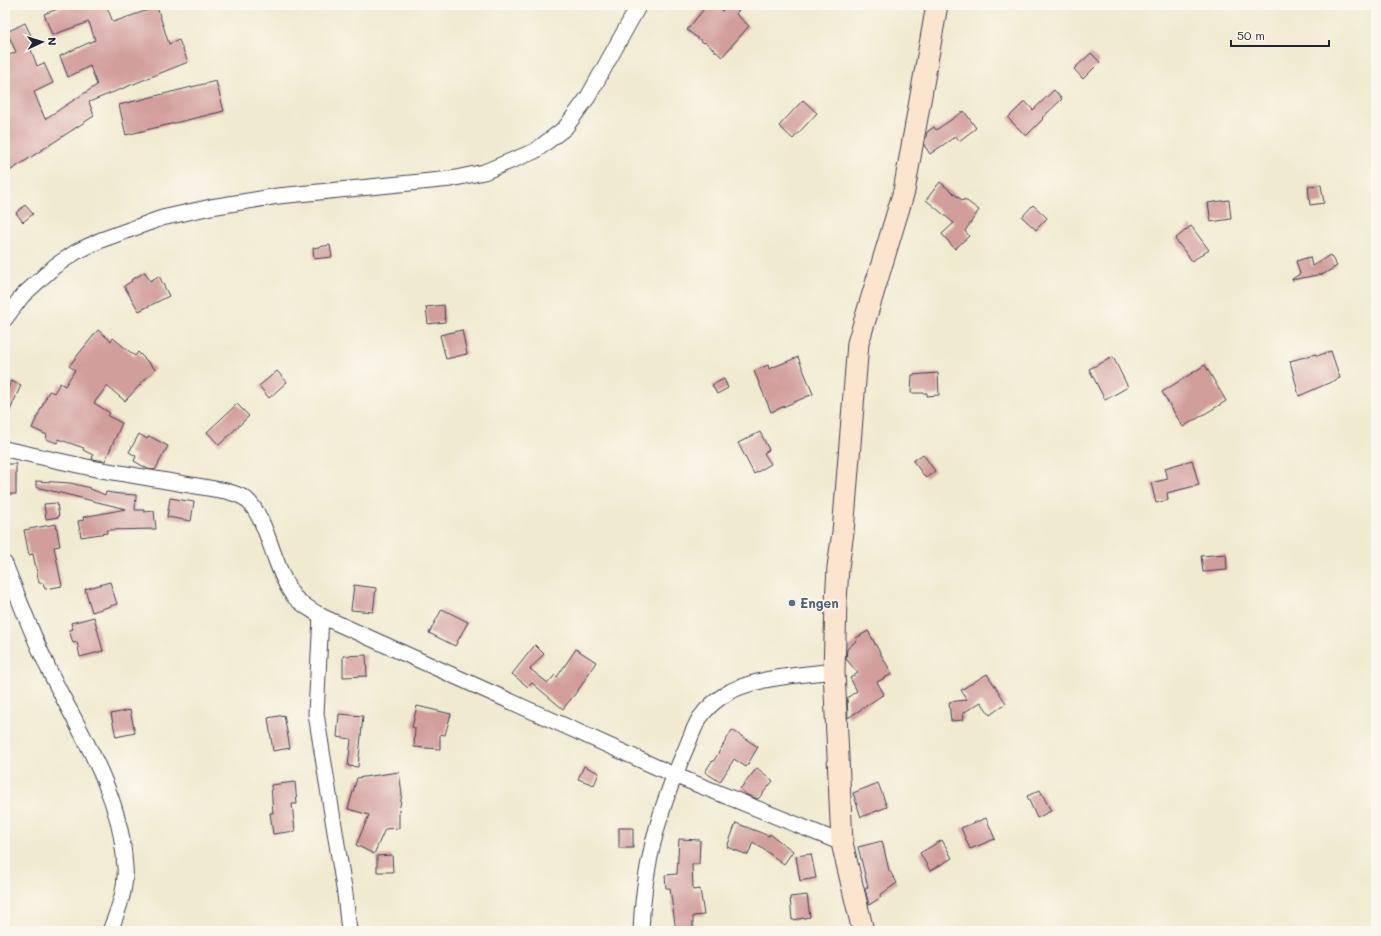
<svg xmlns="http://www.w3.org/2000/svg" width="1381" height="936" font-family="Mali,sans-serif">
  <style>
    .building { fill: #d29e9c }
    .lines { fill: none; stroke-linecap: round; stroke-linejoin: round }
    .minor-casing { stroke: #414051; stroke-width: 17 }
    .secondary-casing { stroke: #414051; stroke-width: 23 }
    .minor { stroke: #fff; stroke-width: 15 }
    .secondary { stroke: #fbe5cf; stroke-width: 21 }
    .service-dot { fill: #5c6f8a; stroke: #fbf7ec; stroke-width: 1.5 }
    .labels { text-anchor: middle; stroke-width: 3.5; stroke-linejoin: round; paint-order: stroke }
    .service-label { font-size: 13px; font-weight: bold; fill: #4e5e75; stroke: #fbf7ec; text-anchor: start }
  </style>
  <rect width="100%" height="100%" fill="#fbf7ec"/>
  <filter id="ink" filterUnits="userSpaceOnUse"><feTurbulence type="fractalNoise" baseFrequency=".025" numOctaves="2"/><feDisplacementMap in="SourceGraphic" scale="8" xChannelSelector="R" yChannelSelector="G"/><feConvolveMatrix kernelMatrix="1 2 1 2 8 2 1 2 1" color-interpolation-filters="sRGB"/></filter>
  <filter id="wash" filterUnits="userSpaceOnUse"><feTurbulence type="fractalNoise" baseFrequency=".012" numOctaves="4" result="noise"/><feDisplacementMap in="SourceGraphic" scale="16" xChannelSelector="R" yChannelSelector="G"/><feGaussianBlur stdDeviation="0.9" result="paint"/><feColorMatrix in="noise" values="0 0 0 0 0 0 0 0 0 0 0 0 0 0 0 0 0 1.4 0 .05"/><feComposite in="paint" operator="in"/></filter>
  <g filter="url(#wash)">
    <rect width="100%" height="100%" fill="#f0ead0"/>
    <g id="blocks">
      <g class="building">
        <polygon points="69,5 106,5 113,22 157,7 169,44 179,40 188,62 89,102 94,116 5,174 5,57 16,52 7,32 25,23 35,44 30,47 37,66 44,63 53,83 34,92 45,119 97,85 90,66 68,77 60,56 95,40 89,22 52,35 44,14"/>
        <polygon points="707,5 715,5 722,11 728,5 734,5 739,10 736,14 749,26 722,57 705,42 704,43 687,30"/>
        <polygon points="1091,53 1100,62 1083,79 1074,69"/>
        <polygon points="216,81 224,111 126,135 119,105"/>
        <polygon points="1054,90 1062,99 1042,118 1043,119 1026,136 1008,118 1025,101 1033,110"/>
        <polygon points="803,100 817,113 793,139 779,126"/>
        <polygon points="964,111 976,128 959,141 956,136 930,154 924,145 927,132 934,127 936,130"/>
        <polygon points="940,182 963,201 964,199 979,210 965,231 969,236 955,249 942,234 954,223 926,200"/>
        <polygon points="1321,185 1324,203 1310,205 1308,186"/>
        <polygon points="1229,200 1231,219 1211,222 1208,203"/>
        <polygon points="25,205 33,214 23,222 16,213"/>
        <polygon points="1033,205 1047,218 1036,230 1022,217"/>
        <polygon points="1191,226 1209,250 1192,261 1175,239"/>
        <polygon points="330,245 332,257 314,259 313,248"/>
        <polygon points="1330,255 1337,266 1322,275 1322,274 1292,280 1292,279 1300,274 1296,261 1310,257 1312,266"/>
        <polygon points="145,272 150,281 159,276 169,296 139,311 124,286 132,281 131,280"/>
        <polygon points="444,305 445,322 428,324 426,307"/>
        <polygon points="98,330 111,341 113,338 135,356 138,352 155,369 125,401 107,386 94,403 110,413 108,416 122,423 105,461 92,459 93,455 83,450 84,448 58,439 57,443 46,439 47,435 32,428 49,391 54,393 60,383 65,386 75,370 69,366"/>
        <polygon points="462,330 467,354 446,359 440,335"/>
        <polygon points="1331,351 1340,378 1299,396 1290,361 1316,354 1317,356"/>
        <polygon points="798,357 813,394 771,412 754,371 768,365 769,369"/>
        <polygon points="1113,357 1128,387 1105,400 1089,369"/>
        <polygon points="1205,365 1226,401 1183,427 1162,392"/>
        <polygon points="277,371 287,382 269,398 259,386"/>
        <polygon points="938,373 939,395 927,396 927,393 911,393 912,375"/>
        <polygon points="724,379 728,388 717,394 712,385"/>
        <polygon points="11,381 21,385 5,422 5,396"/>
        <polygon points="237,404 249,416 219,445 207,432"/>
        <polygon points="760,432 769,450 764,453 771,464 754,474 738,443"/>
        <polygon points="139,434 147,439 149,436 168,446 155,470 148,469 134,461 136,456 129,452"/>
        <polygon points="923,454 935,471 926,478 913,461"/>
        <polygon points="1192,460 1199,485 1167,493 1168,500 1156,503 1151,483 1168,479 1165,468"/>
        <rect x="5" y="464" width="11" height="30"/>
        <polygon points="36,481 71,483 90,488 90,489 96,491 105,495 106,492 120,494 136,495 135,510 144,510 144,512 154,511 156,529 107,530 107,533 81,537 78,521 84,520 83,517 126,509 36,487"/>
        <polygon points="170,498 194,502 191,521 167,517"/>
        <polygon points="57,503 59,517 46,519 44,504"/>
        <polygon points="56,524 60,546 54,547 62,586 45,589 43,583 39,583 33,554 29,555 24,530"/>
        <polygon points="1226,554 1227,570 1203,572 1201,556"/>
        <polygon points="110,582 117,604 92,612 85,589"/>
        <polygon points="354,585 376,588 373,612 351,610"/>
        <polygon points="442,609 468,622 455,646 429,633"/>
        <polygon points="94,617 103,651 80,657 77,642 73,643 69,630 73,629 71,623"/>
        <polygon points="868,631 892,674 877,682 884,694 848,718 847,698 857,691 850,678 858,673 846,659 847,649 857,640 856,638"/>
        <polygon points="535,645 544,654 530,669 548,683 555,675 557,677 576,649 596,662 579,689 563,709 532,683 528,687 512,674"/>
        <polygon points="366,655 367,676 343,677 343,656"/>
        <polygon points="987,674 1006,703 990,715 981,702 963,713 964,720 951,721 949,702 967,700 961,690"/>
        <polygon points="417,706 451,714 445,735 440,734 440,749 414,747 415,728 412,727"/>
        <polygon points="130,710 135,733 116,737 111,714"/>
        <polygon points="339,714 363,716 358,767 348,766 351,739 337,737"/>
        <polygon points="284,715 290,748 273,751 268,718"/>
        <polygon points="732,730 758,747 746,767 734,759 720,782 705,772 712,761 713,762"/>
        <polygon points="584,766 599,773 594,785 578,779"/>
        <polygon points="757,768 773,781 758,799 747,795 740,789"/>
        <polygon points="399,772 402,794 399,811 399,828 385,829 374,854 356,845 369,815 348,809 357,778"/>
        <polygon points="295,782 297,804 292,804 295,831 273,834 270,813 273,813 271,785"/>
        <polygon points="878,783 887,807 861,817 853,793"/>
        <polygon points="1040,790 1051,811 1037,818 1027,796"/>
        <polygon points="986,818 995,839 970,849 961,828"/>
        <polygon points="736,823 769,836 770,834 793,851 784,864 753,842 748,855 727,847"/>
        <rect x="619" y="828" width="14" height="20"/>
        <polygon points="679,839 700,840 699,864 692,864 693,890 700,889 704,915 693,916 693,931 676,931 670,888 666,888 665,875 677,874"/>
        <polygon points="942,840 952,858 930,871 920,853"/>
        <polygon points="882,841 889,870 897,883 880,895 881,897 869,905 865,889 868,887 858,847"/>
        <polygon points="811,854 816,878 800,881 796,856"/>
        <polygon points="392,855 393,872 377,872 377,856"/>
        <polygon points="807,895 810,917 792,920 790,897"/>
      </g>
    </g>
  </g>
  <g filter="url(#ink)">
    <use href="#blocks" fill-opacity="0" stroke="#414051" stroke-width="1"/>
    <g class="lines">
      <defs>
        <g id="minor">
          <polyline points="5,319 22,296 55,266 76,252 101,240 162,218 211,207 278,196 451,179 484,172 535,151 565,128 588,97 639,5"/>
          <path d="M5 449 96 469 226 491C233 493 240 495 246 499 254 506 259 516 263 525 272 546 279 575 292 594 298 603 312 610 321 616L674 775 842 843"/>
          <path d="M5 564C20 602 34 640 52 676 80 733 118 790 124 855 124 862 126 869 125 876 124 896 117 913 110 931"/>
          <polyline points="321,616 316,714 345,894 349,931"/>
          <path d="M641 931C643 869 659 809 684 753 689 742 693 729 699 719 707 707 718 698 731 691 759 677 802 675 834 671"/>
        </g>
        <polyline id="secondary" points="863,931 842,843 834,671 836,602 838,567 843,532 858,343 904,191 937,5"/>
      </defs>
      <use href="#minor" class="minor-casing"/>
      <use href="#secondary" class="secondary-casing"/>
      <use href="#minor" class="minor"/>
      <use href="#secondary" class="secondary"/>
    </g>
  </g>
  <circle class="service-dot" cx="792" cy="603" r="4"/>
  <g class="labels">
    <g class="service-label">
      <text x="800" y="608">Engen</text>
    </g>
  </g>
  <rect width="1381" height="936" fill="none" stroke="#fbf7ec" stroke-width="20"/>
  <g transform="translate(42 42) rotate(86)" stroke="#fbf7ec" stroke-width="3" paint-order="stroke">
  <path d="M0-3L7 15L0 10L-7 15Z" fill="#22223b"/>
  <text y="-6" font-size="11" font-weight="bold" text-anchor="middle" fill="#22223b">N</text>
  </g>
  <path d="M1231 40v6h98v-6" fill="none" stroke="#22223b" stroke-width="2"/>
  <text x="1237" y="40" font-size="12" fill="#22223b" stroke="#fbf7ec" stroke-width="3" paint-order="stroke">50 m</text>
</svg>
